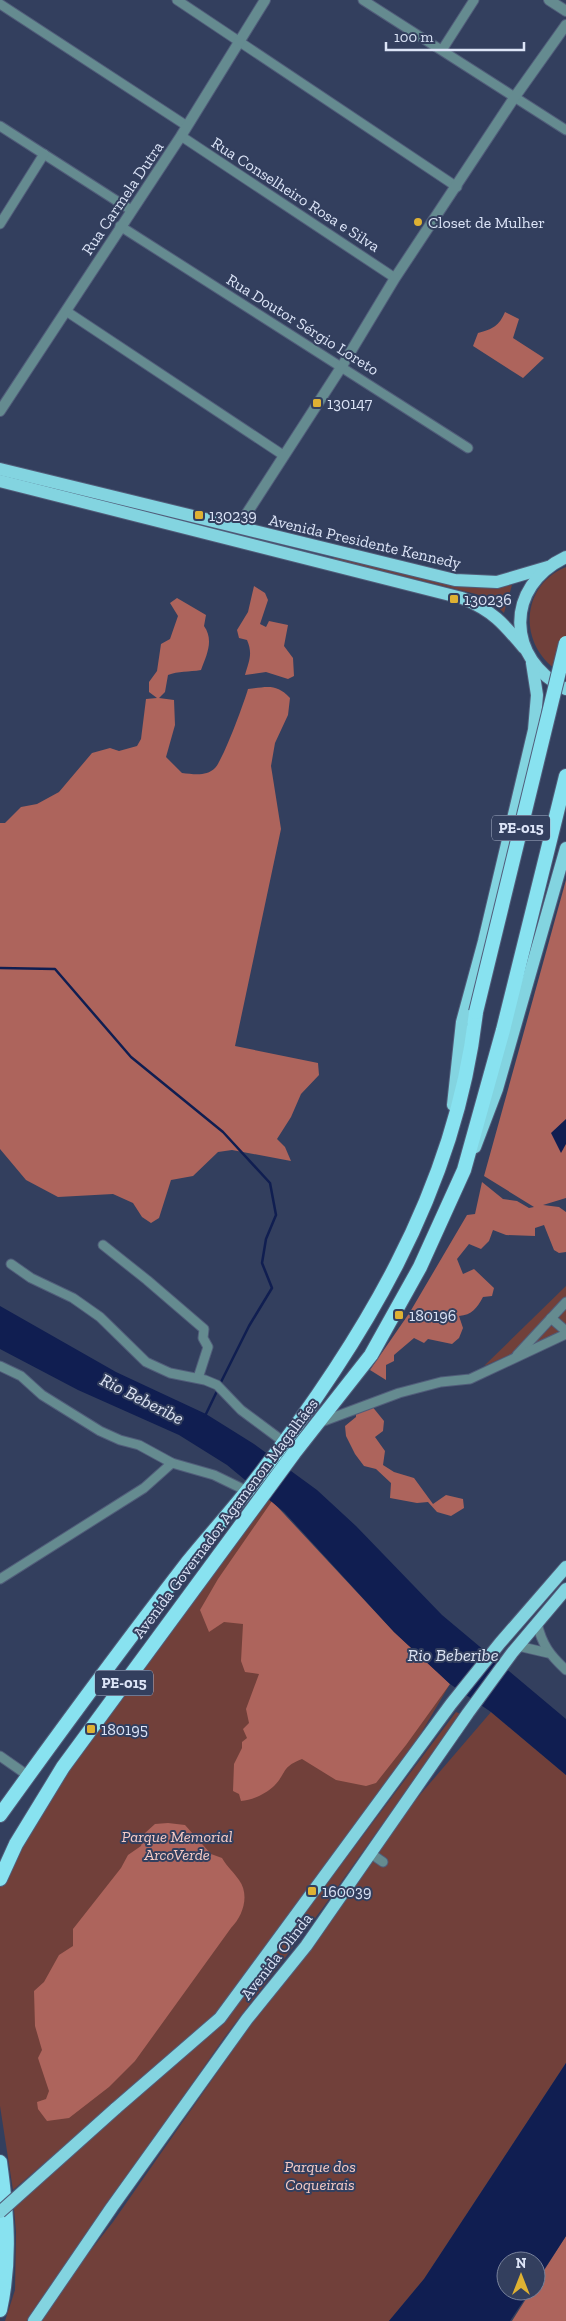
<svg xmlns="http://www.w3.org/2000/svg" width="566" height="2321" font-family="'Zilla Slab',serif">
  <style>
    .green { fill: #71403a }
    .forest { fill: #ad645c }
    .water { fill: #101e51 }
    .lines { fill: none; stroke-linecap: round; stroke-linejoin: round }
    .stream { stroke: #101e51; stroke-width: 2.5 }
    .minor-casing { stroke: #515d7a; stroke-width: 11 }
    .tertiary-casing { stroke: #515d7a; stroke-width: 12 }
    .primary-casing { stroke: #515d7a; stroke-width: 14 }
    .trunk-casing { stroke: #515d7a; stroke-width: 16 }
    .minor { stroke: #658b90; stroke-width: 9 }
    .tertiary { stroke: #658b90; stroke-width: 10 }
    .primary { stroke: #83d4e0; stroke-width: 12 }
    .trunk { stroke: #88e2f0; stroke-width: 14 }
    .primary-bridge-casing { stroke: #515d7a; stroke-width: 14; stroke-linecap: butt }
    .trunk-bridge-casing { stroke: #515d7a; stroke-width: 16; stroke-linecap: butt }
    .primary-bridge { stroke: #83d4e0; stroke-width: 12 }
    .trunk-bridge { stroke: #88e2f0; stroke-width: 14 }
    .poi-dot { fill: #deb133; stroke: #333f5e; stroke-width: 2 }
    .labels { text-anchor: middle; stroke-width: 4; stroke-linejoin: round; paint-order: stroke }
    .shield { fill: #333f5e; stroke: #a9b2c9; stroke-width: 1 }
    .shield-label { font-size: 15px; font-weight: bold; fill: #dce4f7 }
    .street-label { font-size: 16px; fill: #dce4f7; stroke: #333f5e }
    .poi-label { font-size: 16px; fill: #dce4f7; stroke: #333f5e; text-anchor: start }
    .park-label { font-size: 16px; font-style: italic; fill: #f7ccc6; stroke: #333f5e }
    .water-label { font-size: 18px; font-style: italic; fill: #dbe2f3; stroke: #333f5e }
  </style>
  <rect width="100%" height="100%" fill="#333f5e"/>
  <g class="green">
    <polygon points="335,554 468,587 492,588 512,585 504,613 490,599 476,594 334,559"/>
    <path d="M566 567V675C519 654 516 587 566 567Z"/>
    <polygon points="566,1286 566,1331 484,1366"/>
    <polygon points="266,1496 394,1632 450,1684 400,1769 222,2011 13,2190 0,2106 0,1876 64,1771"/>
    <polygon points="456,1712 461,1714 322,1909 224,2038 27,2321 5,2321 15,2290 16,2232 13,2198 224,2020"/>
    <polygon points="491,1712 566,1775 566,2063 424,2279 389,2321 35,2321 113,2222 370,1853"/>
  </g>
  <g class="forest">
    <path d="M505 312 519 319 513 338 544 358 523 378 473 346 478 333C493 329 499 326 505 312Z"/>
    <path d="M254 586 265 593 268 600 260 624 266 627 269 621 288 625 284 646 293 658 294 676 288 679 266 672 245 675C249 661 253 654 247 640L239 638 237 630 248 612Z"/>
    <path d="M177 598 206 615 204 626C214 640 207 654 201 670 189 672 178 671 168 675L165 692 159 698 174 700 175 725 166 757 182 773C193 774 206 777 215 768 223 760 244 703 248 689 267 687 276 683 290 698L288 715 275 743 271 766 281 829 235 1046 318 1063 319 1075 301 1094 291 1117 277 1139 285 1147 291 1161 232 1150 218 1152 193 1176 171 1180 159 1218 151 1223 142 1217 133 1203 113 1194 58 1197 26 1180 0 1149V823H5L21 807 37 804 59 792 92 753 110 748 119 751 137 746 141 739 146 699 157 698 149 692V682L157 671 161 644 170 639 178 616 170 603Z"/>
    <path d="M566 880V1198L543 1205 559 1207 566 1212V1252L559 1253 554 1250 544 1225 535 1228V1236L506 1235 493 1230 489 1241 481 1249 469 1244 457 1259 463 1274 474 1269 494 1288 492 1296 483 1297C477 1308 472 1315 459 1316L463 1328 459 1338 452 1344 428 1339 424 1343 414 1338 394 1355V1361L386 1365V1380L370 1370 410 1312 467 1215 475 1214 482 1182 503 1199 517 1201 529 1208 534 1207 484 1176Z"/>
    <polygon points="371,1405 384,1421 383,1431 375,1437 385,1451 383,1465 394,1472 414,1478 433,1504 446,1495 463,1499 464,1508 451,1516 437,1512 428,1502 417,1503 390,1498 391,1483 376,1469 364,1466 355,1454 346,1436 345,1426 356,1417 356,1411"/>
    <path d="M272 1501 394 1632 450 1684 406 1745 376 1783 366 1786 336 1780 302 1759C281 1767 287 1773 274 1786 266 1794 252 1800 241 1801L239 1794 233 1791 234 1764 242 1748V1742L247 1738 243 1729 249 1723 246 1709 259 1674 245 1672 241 1661 243 1624 224 1622 209 1632 200 1610 218 1579Z"/>
    <path d="M168 1823 185 1825 211 1854 222 1858C228 1868 233 1871 239 1880 250 1895 243 1916 231 1928L135 2061 109 2087 69 2118 47 2121 38 2109 37 2102 46 2099 49 2091 38 2058 42 2050 35 2026 34 1991 44 1982 59 1955 73 1946V1929L121 1868 128 1855 141 1846 145 1833 155 1824Z"/>
    <polygon points="566,2236 566,2321 512,2321 531,2291 536,2291 536,2283"/>
  </g>
  <g class="water">
    <polygon points="566,1119 566,1144 561,1153 551,1133"/>
    <polygon points="0,1306 116,1372 206,1414 254,1444 317,1490 356,1526 442,1615 566,1719 566,1775 491,1712 450,1684 394,1632 284,1512 227,1465 179,1435 78,1390 0,1349"/>
    <polygon points="566,2063 566,2236 536,2282 536,2261 506,2261 506,2291 530,2291 510,2321 389,2321 424,2279"/>
  </g>
  <g class="lines">
    <g class="stream">
      <polyline points="0,968 55,969 131,1057 223,1132 270,1183 276,1215 266,1239 262,1263 272,1288 249,1326 220,1384"/>
      <polyline points="205,1416 218,1389"/>
    </g>
    <defs>
      <g id="minor">
        <polyline points="177,0 457,187"/>
        <polyline points="363,0 566,130"/>
        <polyline points="0,4 187,126"/>
        <polyline points="442,50 474,0"/>
        <polyline points="0,126 131,210"/>
        <polyline points="181,136 395,278"/>
        <polyline points="0,224 44,154"/>
        <polyline points="120,226 468,448"/>
        <polyline points="66,311 283,455"/>
        <polyline points="103,1245 147,1280 204,1329 203,1338 208,1347 198,1378"/>
        <polyline points="11,1264 31,1278 73,1298 100,1317 146,1362 170,1373 205,1380 217,1385 241,1410 284,1442"/>
        <polyline points="551,1318 566,1331"/>
        <polyline points="517,1355 566,1302"/>
        <polyline points="0,1366 21,1376 42,1395 100,1431 120,1440 139,1445 172,1463 214,1475 247,1491"/>
        <polyline points="321,1422 399,1393 441,1382 470,1379 566,1334"/>
        <polyline points="0,1579 144,1488 172,1463"/>
        <path d="M537 1623C542 1645 550 1655 566 1670"/>
        <polyline points="518,1646 548,1653"/>
        <polyline points="0,1756 30,1777"/>
        <polyline points="370,1853 383,1862"/>
      </g>
      <g id="tertiary">
        <polyline points="549,0 566,11"/>
        <polyline points="0,411 181,136 265,0"/>
        <polyline points="238,527 342,366 395,278 514,98 566,25"/>
      </g>
      <g id="primary">
        <polyline points="0,469 455,580 497,582 548,567"/>
        <path d="M0 481 462 598C493 611 503 623 524 648"/>
        <path d="M566 557C504 586 506 660 566 689"/>
        <polyline points="453,1105 462,1022 484,941 534,730 537,695 532,663"/>
        <polyline points="475,1147 497,1089 566,848"/>
        <polyline points="115,2109 220,2018 451,1704 500,1643 566,1567"/>
        <polyline points="34,2321 112,2207 247,2019 306,1946 468,1713 512,1653 566,1589"/>
      </g>
      <g id="trunk">
        <path d="M0 1815C61 1730 123 1646 187 1563 208 1537 230 1513 251 1486 360 1346 456 1192 476 1012"/>
        <polyline points="0,1879 16,1844 63,1767 294,1453 371,1355 420,1267 464,1170 503,1030 566,776"/>
        <path d="M0 2162C7 2213 11 2260 0 2310"/>
      </g>
    </defs>
    <use href="#minor" class="minor-casing"/>
    <use href="#tertiary" class="tertiary-casing"/>
    <use href="#primary" class="primary-casing"/>
    <use href="#trunk" class="trunk-casing"/>
    <use href="#minor" class="minor"/>
    <use href="#tertiary" class="tertiary"/>
    <use href="#primary" class="primary"/>
    <use href="#trunk" class="trunk"/>
    <defs>
      <polyline id="primary-bridge" points="0,2212 115,2109"/>
      <polyline id="trunk-bridge" points="476,1012 566,643"/>
    </defs>
    <use href="#primary-bridge" class="primary-bridge-casing"/>
    <use href="#trunk-bridge" class="trunk-bridge-casing"/>
    <use href="#primary-bridge" class="primary-bridge"/>
    <use href="#trunk-bridge" class="trunk-bridge"/>
  </g>
  <g class="poi-dot">
    <circle cx="418" cy="222" r="5"/>
    <rect x="312" y="398" width="10" height="10" rx="2.5"/>
    <rect x="194" y="510" width="10" height="10" rx="2.5"/>
    <rect x="449" y="594" width="10" height="10" rx="2.5"/>
    <rect x="394" y="1310" width="10" height="10" rx="2.5"/>
    <rect x="86" y="1724" width="10" height="10" rx="2.5"/>
    <rect x="307" y="1886" width="10" height="10" rx="2.5"/>
  </g>
  <g class="labels">
    <g class="shield">
      <rect x="492" y="815.5" width="58" height="25" rx="4"/>
      <rect x="95" y="1670.5" width="58" height="25" rx="4"/>
    </g>
    <g class="shield-label">
      <text x="521" y="833">PE-015</text>
      <text x="124" y="1688">PE-015</text>
    </g>
    <g class="street-label">
      <text transform="translate(296 194) rotate(33)" y="6">Rua Conselheiro Rosa e Silva</text>
      <text transform="translate(122 198) rotate(-56)" y="6">Rua Carmela Dutra</text>
      <text transform="translate(303 324) rotate(32)" y="6">Rua Doutor Sérgio Loreto</text>
      <text transform="translate(365 541) rotate(13)" y="6">Avenida Presidente Kennedy</text>
      <text transform="translate(225 1518) rotate(-53)" y="6">Avenida Governador Agamenon Magalhães</text>
      <text transform="translate(276 1956) rotate(-52)" y="6">Avenida Olinda</text>
    </g>
    <g class="poi-label">
      <text x="428" y="228">Closet de Mulher</text>
      <text x="327" y="409">130147</text>
      <text x="209" y="521">130239</text>
      <text x="464" y="605">130236</text>
      <text x="409" y="1321">180196</text>
      <text x="101" y="1735">180195</text>
      <text x="322" y="1897">160039</text>
    </g>
    <g class="park-label">
      <text x="177" y="1842">Parque Memorial<tspan x="177" dy="18">ArcoVerde</tspan></text>
      <text x="320" y="2172">Parque dos<tspan x="320" dy="18">Coqueirais</tspan></text>
    </g>
    <g class="water-label">
      <text transform="translate(142 1399) rotate(27)" y="6">Rio Beberibe</text>
      <text x="453" y="1661">Rio Beberibe</text>
    </g>
  </g>
  <g transform="translate(521 2276)"><circle r="24" fill="#333f5e" stroke="#77819b"/>
  <path d="M0-4L9 19L0 12L-9 19Z" fill="#deb133"/>
  <text y="-8" font-size="14" font-weight="bold" text-anchor="middle" fill="#dce4f7">N</text>
  </g>
  <path d="M386 42v8h138v-8" fill="none" stroke="#dce4f7" stroke-width="2.5"/>
  <text x="394" y="42" font-size="15" fill="#dce4f7" stroke="#333f5e" stroke-width="4" paint-order="stroke">100 m</text>
</svg>
